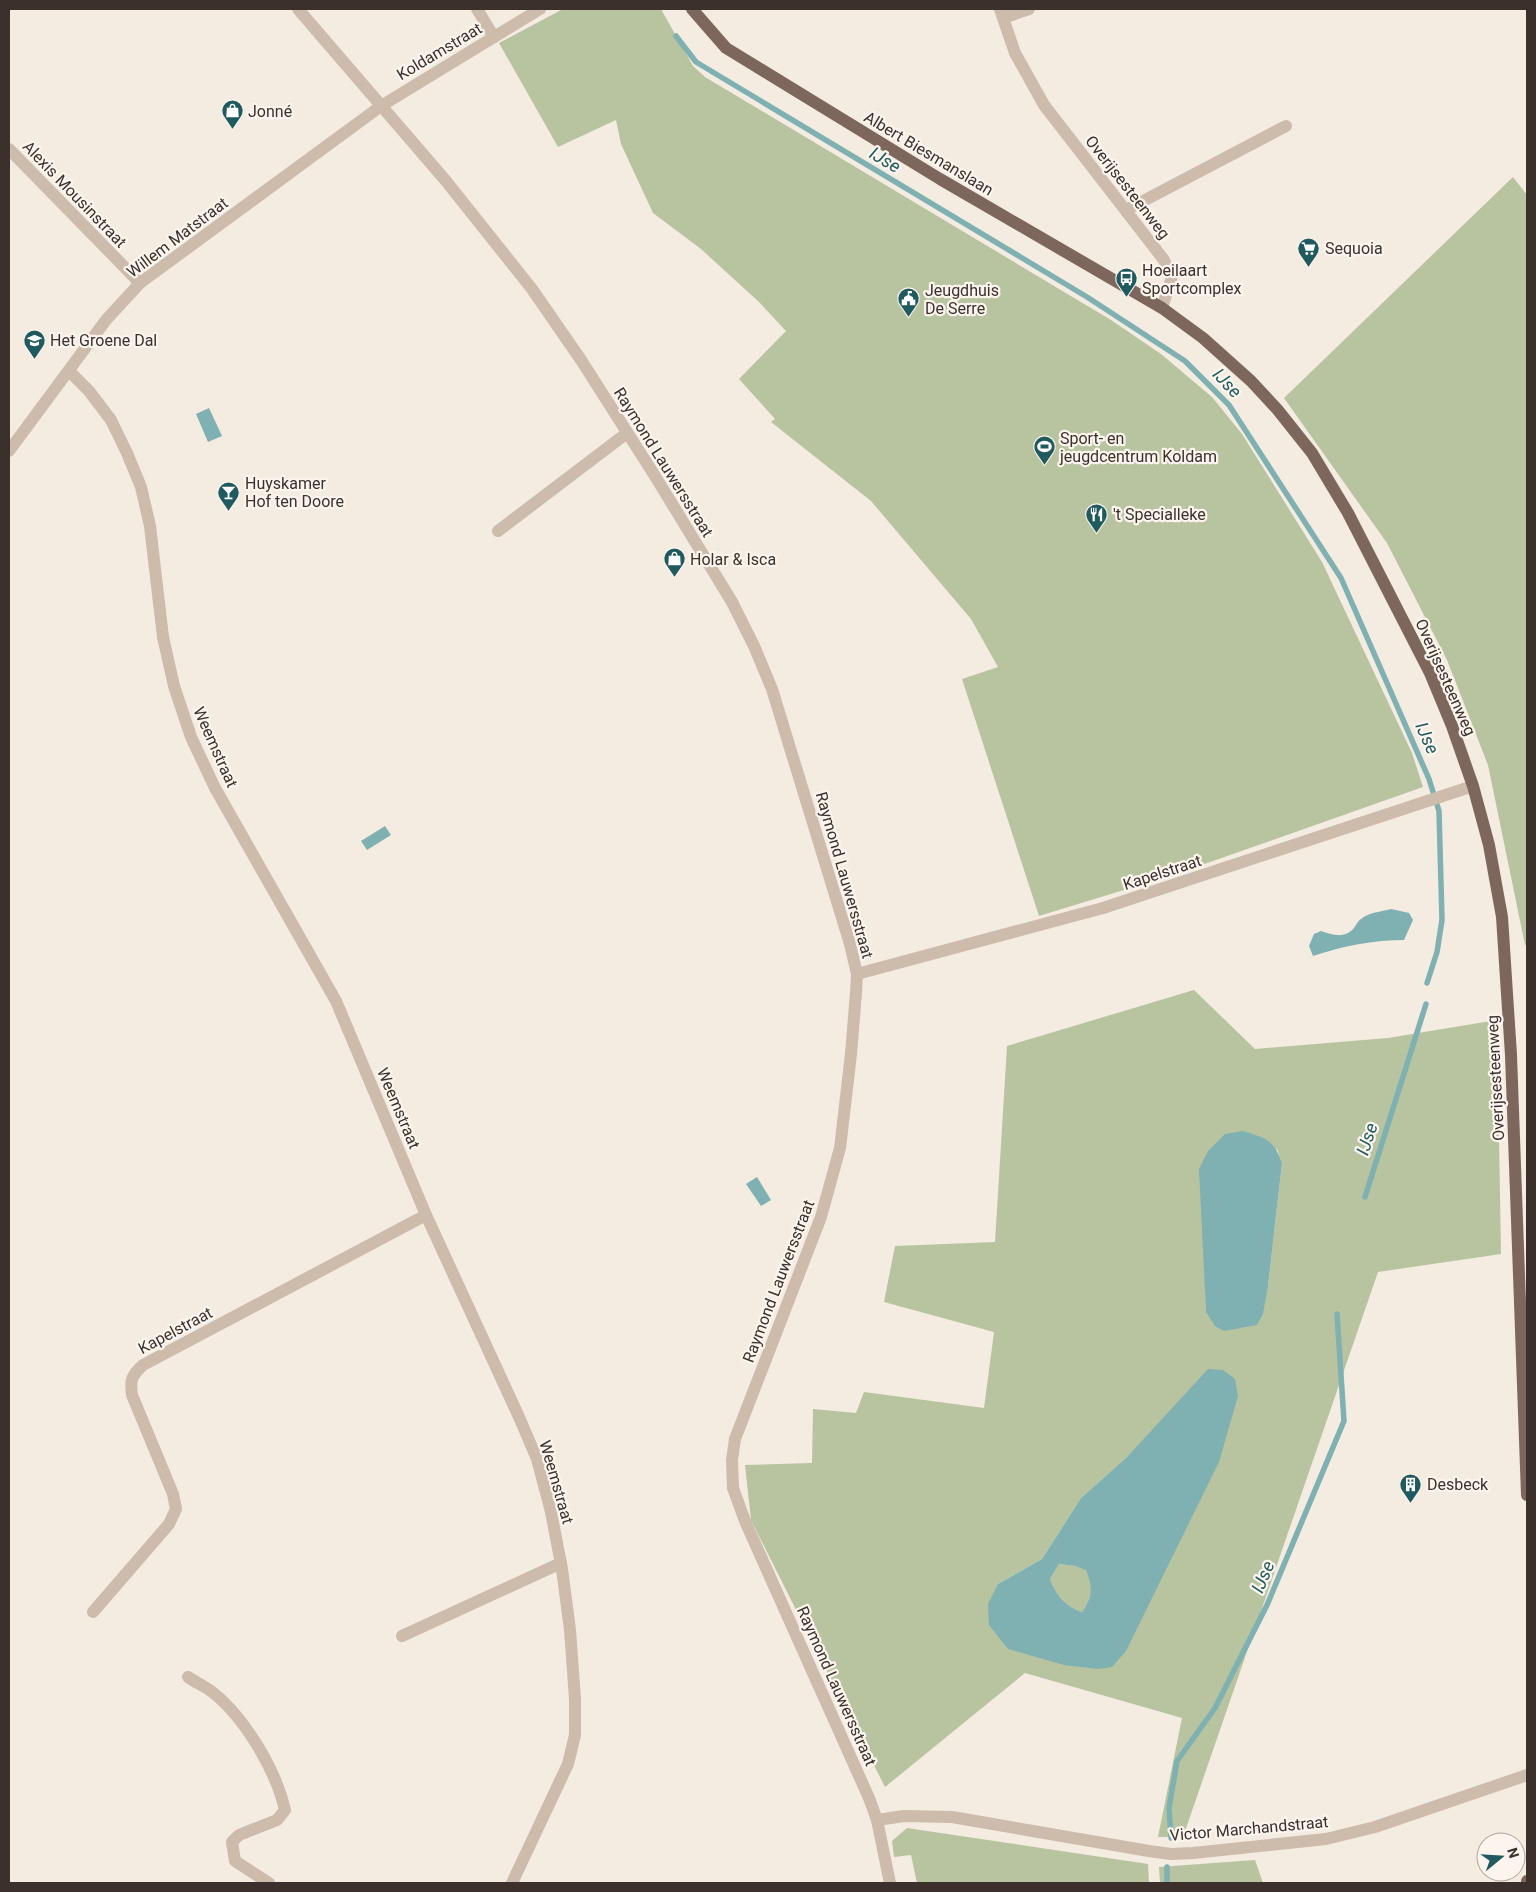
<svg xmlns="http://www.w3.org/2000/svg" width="1536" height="1892" font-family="Roboto,sans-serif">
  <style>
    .green { fill: #b8c4a0; fill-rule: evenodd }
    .water { fill: #7fb0b2; fill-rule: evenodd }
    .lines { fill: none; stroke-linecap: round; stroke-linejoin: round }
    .stream { stroke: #7fb0b2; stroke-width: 5.5 }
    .minor { stroke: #cdbbac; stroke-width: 12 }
    .major { stroke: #7d675c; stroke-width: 12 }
    .labels { text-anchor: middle; stroke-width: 4.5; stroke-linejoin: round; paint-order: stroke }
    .street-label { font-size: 16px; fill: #3b302b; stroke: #fbf5ee }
    .poi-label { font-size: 16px; fill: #3b302b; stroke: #fbf5ee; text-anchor: start }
    .water-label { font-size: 18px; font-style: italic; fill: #1f5a5e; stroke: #fbf5ee }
  </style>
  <rect width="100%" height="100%" fill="#f4ebe1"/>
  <g class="green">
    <polygon points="563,9 661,9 693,66 705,77 1111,320 1161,354 1212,397 1242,434 1322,562 1412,753 1423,787 1176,874 1039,916 962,679 998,667 971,619 871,501 771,422 775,419 739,379 786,331 759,302 701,249 653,213 621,144 616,120 558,147 499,43"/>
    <polygon points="1513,177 1527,195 1527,945 1525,945 1488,765 1447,660 1387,543 1284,398"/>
    <path d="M1194 990 1255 1049 1388 1038 1497 1020 1501 1254 1378 1272 1183 1837H1158L1182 1718 1025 1673 885 1787 751 1520 745 1465 812 1463 813 1409 856 1413 864 1392 984 1408 994 1332 884 1302 895 1246 995 1242 1007 1046ZM1277 1149 1282 1163 1268 1286 1206 1312 1204 1249ZM1128 1456 1097 1669 998 1584 1042 1559 1081 1498Z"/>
    <path d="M1059 1564 1075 1566 1086 1569C1094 1590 1093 1594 1082 1612 1066 1607 1056 1595 1050 1579Z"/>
    <polygon points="907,1828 1148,1864 1149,1883 917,1883 911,1855 894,1857 892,1841"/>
    <polygon points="1255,1860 1263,1883 1160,1883 1159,1867"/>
  </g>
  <g class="water">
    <polygon points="209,408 222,436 208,442 196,414"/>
    <polygon points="385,826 391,835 367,850 361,841"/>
    <path d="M1391 909 1409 913 1413 920 1404 940C1373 940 1343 946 1313 956L1309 946 1314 934 1321 931C1332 935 1345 939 1354 928 1356 925 1358 921 1361 919 1369 912 1381 912 1391 909Z"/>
    <path d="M1243 1131C1266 1138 1274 1140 1282 1163L1268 1286 1263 1314 1257 1325 1224 1331 1215 1326 1206 1312 1199 1169 1208 1151 1225 1134Z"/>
    <polygon points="757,1177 771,1200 761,1206 746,1184"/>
    <path d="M1208 1369 1223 1370 1235 1379 1238 1396 1219 1462 1126 1651 1112 1667 1097 1669 1064 1665 1008 1649 989 1625 988 1604 998 1584 1042 1559 1081 1498 1128 1456ZM1059 1564 1075 1566 1086 1570C1093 1589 1093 1595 1082 1612 1066 1607 1056 1595 1050 1579Z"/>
  </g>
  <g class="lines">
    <g class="stream">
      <polyline points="676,36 696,62 1087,297 1185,361 1229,405 1341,578 1429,779 1439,811 1442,920 1437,952 1427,983"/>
      <polyline points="1365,1197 1426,1004"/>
      <polyline points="1171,1838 1169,1808 1177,1761 1215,1708 1267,1605 1344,1421 1337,1314"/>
      <polyline points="1167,1867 1167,1883"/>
    </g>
    <g class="minor">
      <polyline points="298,9 446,181 532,289 581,360 655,476 732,602 754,646 772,689 850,944 857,974 856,993 851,1054 840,1148 821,1217 735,1439 732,1460 733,1488 745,1521 869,1798 877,1820 890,1883"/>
      <polyline points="477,9 494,37"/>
      <polyline points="1000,9 1015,53 1044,105 1164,260 1172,277 1162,308"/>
      <polyline points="1003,18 1029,9"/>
      <polyline points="9,149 140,283"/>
      <polyline points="1126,210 1286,126"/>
      <polyline points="69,371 89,391 111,420 127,453 141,487 150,526 163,637 174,686 191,737 215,788 336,1001 426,1215 519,1417 537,1459 551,1512 562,1569 570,1630 575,1699 575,1735 568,1764 512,1883"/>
      <polyline points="9,451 106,320 140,283 381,106 540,9"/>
      <polyline points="498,531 627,433"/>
      <polyline points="857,974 1103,908 1473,786"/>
      <path d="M93 1612 169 1524 176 1509 173 1494 132 1395C130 1380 131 1376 143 1365L426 1215"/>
      <polyline points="402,1636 561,1563"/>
      <path d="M188 1677C195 1682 204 1686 211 1691 244 1716 276 1770 285 1810L277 1820 239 1835 232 1842 235 1861 269 1883"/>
      <polyline points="877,1820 904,1816 952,1817 1149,1851 1171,1854 1193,1853 1326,1839 1375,1827 1527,1775"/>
    </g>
    <g class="major">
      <polyline points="692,9 726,48 940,179 1162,308 1203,338 1251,381 1277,409 1312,453 1348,513 1430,673 1452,726 1473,786 1489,845 1502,917 1511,1055 1527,1495"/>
      <polyline points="1527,1883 1527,1881"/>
    </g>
  </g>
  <defs>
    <symbol id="shop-pin" viewBox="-11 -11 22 30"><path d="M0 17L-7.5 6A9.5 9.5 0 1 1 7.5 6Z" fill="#1f5a5e" stroke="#fbf5ee"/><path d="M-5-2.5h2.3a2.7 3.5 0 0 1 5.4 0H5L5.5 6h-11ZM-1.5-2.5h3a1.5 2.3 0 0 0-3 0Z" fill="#fff"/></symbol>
    <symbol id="supermarket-pin" viewBox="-11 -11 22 30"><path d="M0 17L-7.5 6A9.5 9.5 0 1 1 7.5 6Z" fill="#1f5a5e" stroke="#fbf5ee"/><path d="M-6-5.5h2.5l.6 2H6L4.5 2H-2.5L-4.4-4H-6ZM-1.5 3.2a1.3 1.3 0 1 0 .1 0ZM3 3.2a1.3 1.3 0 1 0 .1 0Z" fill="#fff"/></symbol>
    <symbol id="bus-pin" viewBox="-11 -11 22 30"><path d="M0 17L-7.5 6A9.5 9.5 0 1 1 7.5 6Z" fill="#1f5a5e" stroke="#fbf5ee"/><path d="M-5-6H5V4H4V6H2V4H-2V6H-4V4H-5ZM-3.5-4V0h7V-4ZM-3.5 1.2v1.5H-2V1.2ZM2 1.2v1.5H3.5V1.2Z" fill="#fff"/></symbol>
    <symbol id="civic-pin" viewBox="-11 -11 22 30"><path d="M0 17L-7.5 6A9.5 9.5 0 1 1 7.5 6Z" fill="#1f5a5e" stroke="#fbf5ee"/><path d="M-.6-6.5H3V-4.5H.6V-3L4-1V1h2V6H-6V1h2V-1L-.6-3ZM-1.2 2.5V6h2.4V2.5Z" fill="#fff"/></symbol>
    <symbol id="school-pin" viewBox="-11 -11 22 30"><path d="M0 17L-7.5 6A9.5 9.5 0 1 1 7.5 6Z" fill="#1f5a5e" stroke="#fbf5ee"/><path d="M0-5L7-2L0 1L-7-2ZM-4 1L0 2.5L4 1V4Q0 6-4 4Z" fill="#fff"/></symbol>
    <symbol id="stadium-pin" viewBox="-11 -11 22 30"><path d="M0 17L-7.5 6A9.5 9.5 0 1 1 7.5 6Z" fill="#1f5a5e" stroke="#fbf5ee"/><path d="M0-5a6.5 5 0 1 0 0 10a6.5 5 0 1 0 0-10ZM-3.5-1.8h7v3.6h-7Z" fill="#fff"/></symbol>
    <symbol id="bar-pin" viewBox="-11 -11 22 30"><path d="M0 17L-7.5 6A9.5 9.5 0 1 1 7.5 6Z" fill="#1f5a5e" stroke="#fbf5ee"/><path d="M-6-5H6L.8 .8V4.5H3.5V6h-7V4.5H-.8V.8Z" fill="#fff"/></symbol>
    <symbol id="restaurant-pin" viewBox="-11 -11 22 30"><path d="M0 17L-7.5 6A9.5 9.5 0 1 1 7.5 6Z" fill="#1f5a5e" stroke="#fbf5ee"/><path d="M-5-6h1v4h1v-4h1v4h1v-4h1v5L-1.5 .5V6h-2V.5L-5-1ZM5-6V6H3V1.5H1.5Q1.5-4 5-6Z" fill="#fff"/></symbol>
    <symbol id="building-pin" viewBox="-11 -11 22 30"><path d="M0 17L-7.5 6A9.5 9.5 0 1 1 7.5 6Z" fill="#1f5a5e" stroke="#fbf5ee"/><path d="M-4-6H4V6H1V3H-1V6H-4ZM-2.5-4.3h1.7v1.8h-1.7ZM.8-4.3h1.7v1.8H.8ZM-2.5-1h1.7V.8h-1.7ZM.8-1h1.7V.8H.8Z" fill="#fff"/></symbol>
  </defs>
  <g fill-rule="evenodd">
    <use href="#shop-pin" x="220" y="98" width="25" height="34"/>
    <use href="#supermarket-pin" x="1296" y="236" width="25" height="34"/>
    <use href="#bus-pin" x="1114" y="266" width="25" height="34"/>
    <use href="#civic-pin" x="896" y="286" width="25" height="34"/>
    <use href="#school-pin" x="22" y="328" width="25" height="34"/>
    <use href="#stadium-pin" x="1032" y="434" width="25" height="34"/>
    <use href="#bar-pin" x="216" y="480" width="25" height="34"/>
    <use href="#restaurant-pin" x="1084" y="502" width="25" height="34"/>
    <use href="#shop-pin" x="662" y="546" width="25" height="34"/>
    <use href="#building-pin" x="1398" y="1472" width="25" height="34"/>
  </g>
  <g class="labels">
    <g class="street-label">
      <text transform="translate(439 51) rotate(-31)" y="6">Koldamstraat</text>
      <text transform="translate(929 153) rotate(31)" y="6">Albert Biesmanslaan</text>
      <text transform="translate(1128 187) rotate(52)" y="6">Overijsesteenweg</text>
      <text transform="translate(75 194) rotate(46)" y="6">Alexis Mousinstraat</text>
      <text transform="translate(177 237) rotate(-37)" y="6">Willem Matstraat</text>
      <text transform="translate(664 462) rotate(58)" y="6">Raymond Lauwersstraat</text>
      <text transform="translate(1446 677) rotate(66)" y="6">Overijsesteenweg</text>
      <text transform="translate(216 747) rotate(66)" y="6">Weemstraat</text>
      <text transform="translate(1162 872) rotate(-18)" y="6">Kapelstraat</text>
      <text transform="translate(845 875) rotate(74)" y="6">Raymond Lauwersstraat</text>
      <text transform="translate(1495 1078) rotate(-93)" y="6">Overijsesteenweg</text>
      <text transform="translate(399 1108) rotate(67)" y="6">Weemstraat</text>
      <text transform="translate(778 1281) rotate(-69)" y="6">Raymond Lauwersstraat</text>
      <text transform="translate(175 1330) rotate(-28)" y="6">Kapelstraat</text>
      <text transform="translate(557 1482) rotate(74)" y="6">Weemstraat</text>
      <text transform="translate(837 1686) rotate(66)" y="6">Raymond Lauwersstraat</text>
      <text transform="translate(1249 1828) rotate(-5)" y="6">Victor Marchandstraat</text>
    </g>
    <g class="poi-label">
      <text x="248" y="117">Jonné</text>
      <text x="1325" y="254">Sequoia</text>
      <text x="1142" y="276">Hoeilaart<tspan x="1142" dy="18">Sportcomplex</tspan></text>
      <text x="925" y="296">Jeugdhuis<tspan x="925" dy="18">De Serre</tspan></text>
      <text x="50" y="346">Het Groene Dal</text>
      <text x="1060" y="444">Sport- en<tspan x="1060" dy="18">jeugdcentrum Koldam</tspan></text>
      <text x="245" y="489">Huyskamer<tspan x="245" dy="18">Hof ten Doore</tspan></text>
      <text x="1113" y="520">'t Specialleke</text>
      <text x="690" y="565">Holar &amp; Isca</text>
      <text x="1427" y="1490">Desbeck</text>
    </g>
    <g class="water-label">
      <text transform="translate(885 160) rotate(31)" y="6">IJse</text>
      <text transform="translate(1227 383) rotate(47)" y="6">IJse</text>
      <text transform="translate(1427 738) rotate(66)" y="6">IJse</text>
      <text transform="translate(1367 1139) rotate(-72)" y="6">IJse</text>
      <text transform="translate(1263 1577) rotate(-67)" y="6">IJse</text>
    </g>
  </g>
  <rect width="1536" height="1892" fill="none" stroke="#3b302b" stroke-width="20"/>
  <g transform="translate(1501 1857) rotate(72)"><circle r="24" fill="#fbf5ee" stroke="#aea6a0"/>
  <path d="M0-4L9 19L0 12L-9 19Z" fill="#1f5a5e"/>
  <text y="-8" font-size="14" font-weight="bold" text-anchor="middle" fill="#3b302b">N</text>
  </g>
</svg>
